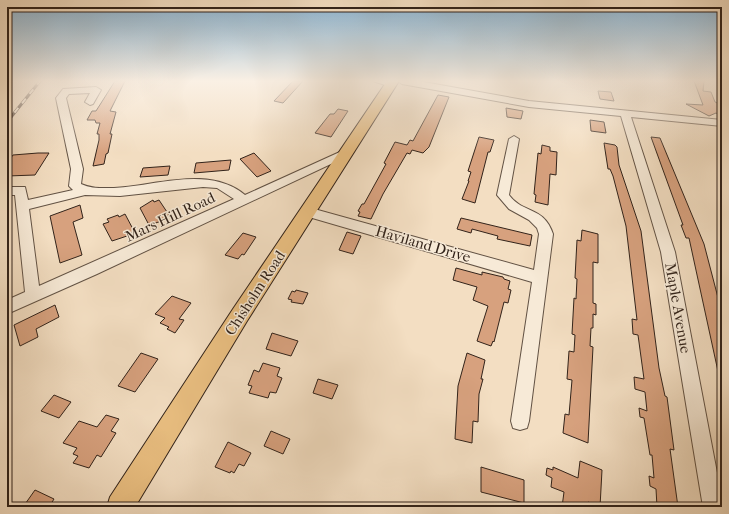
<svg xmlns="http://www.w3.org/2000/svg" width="729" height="514" font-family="'IM FELL French Canon',serif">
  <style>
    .building { fill: #d7a17e; stroke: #32231a }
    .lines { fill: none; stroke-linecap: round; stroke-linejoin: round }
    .minor-casing { stroke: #625244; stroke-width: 2 }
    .major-casing { stroke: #32231a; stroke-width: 2 }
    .minor { fill: #f7ead7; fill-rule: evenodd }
    .major { fill: #eabf81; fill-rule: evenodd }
    .rail-casing { stroke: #32231a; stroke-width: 3 }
    .rail { stroke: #f7ead7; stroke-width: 2; stroke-dasharray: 6; stroke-linecap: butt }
    .labels { text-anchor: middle; stroke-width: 3; stroke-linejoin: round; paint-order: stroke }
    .street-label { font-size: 15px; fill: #32231a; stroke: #f7ead7 }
  </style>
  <rect width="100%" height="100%" fill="#f3dec2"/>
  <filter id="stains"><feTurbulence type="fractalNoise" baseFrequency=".005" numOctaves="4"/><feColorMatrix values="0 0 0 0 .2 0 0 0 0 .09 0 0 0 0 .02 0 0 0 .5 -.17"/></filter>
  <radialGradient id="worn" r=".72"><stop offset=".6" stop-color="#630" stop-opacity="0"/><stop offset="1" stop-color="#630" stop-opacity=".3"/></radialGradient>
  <g class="building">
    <polygon points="115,81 125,81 110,111 116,112 110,134 112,134 108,153 106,154 104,164 93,166 99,140 99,134 97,134 100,123 96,123 95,120 87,120 92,111 96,111"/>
    <polygon points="293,81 303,81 283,103 274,101"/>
    <polygon points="694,81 704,81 703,91 711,92 715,102 722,105 722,116 716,113 709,116 686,104 703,105"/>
    <polygon points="598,91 611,92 614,101 600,99"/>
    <polygon points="438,95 449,97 429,147 423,153 412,150 410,154 407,153 383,194 371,219 358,216 360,212 358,211 362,204 364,204 386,164 384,163 395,142 407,145 410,140 413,141"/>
    <polygon points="506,108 523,111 521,119 507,117"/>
    <polygon points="338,109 348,111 331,137 315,133 330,114 334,114"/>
    <polygon points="590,120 604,122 606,133 591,131"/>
    <polygon points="479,137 494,140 490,152 488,152 475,203 462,199 469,181 468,181 471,172 468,171"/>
    <polygon points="651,137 660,138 704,244 722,313 722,376 719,376 689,238 686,238 681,225 683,225"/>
    <polygon points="604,143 615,145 617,147 619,165 641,231 659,368 665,396 667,397 674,450 670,449 678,507 657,507 656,489 650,486 649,476 654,478 652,455 650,455 644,418 640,417 639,408 647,411 645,392 635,389 634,377 644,379 638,335 633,334 632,319 637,320 626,226 613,176 610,169 608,169"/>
    <polygon points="542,145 550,147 550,151 557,152 556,175 550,174 548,205 535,202 536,195 534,194 538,153 541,154"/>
    <polygon points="38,153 49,153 35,175 7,176 7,163 13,155"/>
    <polygon points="254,153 271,171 257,177 240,159"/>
    <polygon points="231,160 229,170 194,173 196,163"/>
    <polygon points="170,166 168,175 140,177 143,168"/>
    <polygon points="153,200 154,202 159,200 169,215 164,218 165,220 149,225 140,208"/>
    <polygon points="80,205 83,218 73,222 82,255 60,263 50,216"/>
    <polygon points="125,214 134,231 129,234 130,235 112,241 103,224 109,222 107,219 118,215 119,217"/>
    <polygon points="461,218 532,235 530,246 497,239 498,236 472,229 471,233 457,229"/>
    <polygon points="582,230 598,234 598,263 593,262 593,303 596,304 596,315 593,314 593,328 591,328 590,346 593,347 588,443 563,433 565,414 569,415 572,380 567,379 569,351 574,352 575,335 572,334 574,298 576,299 577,279 575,278 577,240 581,241"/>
    <polygon points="347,232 361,236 353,254 339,250"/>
    <polygon points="243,233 256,237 244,255 242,254 238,259 225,255"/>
    <polygon points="456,268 482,275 482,272 503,277 504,279 510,281 508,289 511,290 508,303 504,302 494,342 493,341 491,346 477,341 488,306 473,300 477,287 453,280"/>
    <polygon points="296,290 308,293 303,304 291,302 292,300 288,299 292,291 295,292"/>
    <polygon points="172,296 191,303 179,319 184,320 175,333 167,329 169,327 160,323 165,318 155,314"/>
    <polygon points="55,305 59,317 36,329 38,337 20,346 14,325"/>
    <polygon points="272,333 298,341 291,356 266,349"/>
    <polygon points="141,353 158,359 135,392 118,386"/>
    <polygon points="467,353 485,360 481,379 483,379 479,394 478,422 473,421 472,443 455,439 458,386"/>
    <polygon points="263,363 280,368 277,376 282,378 276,393 270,392 268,398 249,393 252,386 248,385 254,370 259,372"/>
    <polygon points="318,379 338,385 332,399 313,393"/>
    <polygon points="54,395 71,402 59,418 41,411"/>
    <polygon points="106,415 119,419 111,431 116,433 101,457 97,455 89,468 73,463 78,456 73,454 77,448 63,443 79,421 97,427"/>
    <polygon points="271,431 290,439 283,454 264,446"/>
    <polygon points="228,442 251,453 244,466 239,464 234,473 231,471 230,473 215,467"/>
    <polygon points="580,461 602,470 600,507 588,502 588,507 562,507 564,492 551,487 552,478 546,475 547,468 553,470 553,467 578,478"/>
    <polygon points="481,467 524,480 524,503 481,492"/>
    <polygon points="35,490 54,499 49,507 23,507"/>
  </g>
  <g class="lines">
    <defs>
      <g id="minor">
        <polygon points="373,81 391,81 396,84 391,87"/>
        <polygon points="398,81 418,81 529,101 722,120 722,126 631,117 675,252 722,499 722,507 703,507 661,252 621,116 529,107 402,84"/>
        <path d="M96 87 101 90 93 104 90 105 85 102 90 93 69 94 66 98 83 169 81 184C92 189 103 188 114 188 156 186 209 165 245 195L342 151 346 150 352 153 350 155 97 274 7 314V300L25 292 15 195H7V187H25L28 200 73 190 69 186 71 169 56 98 63 89ZM203 187 217 188 234 199 39 286 29 209 85 195 120 196Z"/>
        <path d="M514 136 519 139 509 195C523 214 544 206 553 234L529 421 527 428 520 430 513 428 511 421 532 282 302 215 301 212 302 209 307 207 534 270 539 234 537 228 529 220 509 209 497 195 509 139Z"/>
      </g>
      <polygon id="major" points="387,81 399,81 247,321 135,507 107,507 110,497 233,309"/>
    </defs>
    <use href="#minor" class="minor-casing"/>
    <use href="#major" class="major-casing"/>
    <use href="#minor" class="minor"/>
    <use href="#major" class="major"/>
    <defs>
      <polyline id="rail" points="7,122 40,81"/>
    </defs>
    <use href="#rail" class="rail-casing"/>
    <use href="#rail" class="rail"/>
  </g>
  <linearGradient id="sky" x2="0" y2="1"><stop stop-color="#8ab6d6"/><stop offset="0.53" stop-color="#faf0e4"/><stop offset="1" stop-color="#faf0e4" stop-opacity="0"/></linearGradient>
  <rect width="729" height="153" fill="url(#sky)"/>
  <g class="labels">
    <g class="street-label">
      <text transform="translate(170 217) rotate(-25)" y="5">Mars Hill Road</text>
      <text transform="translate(423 244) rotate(16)" y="5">Haviland Drive</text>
      <text transform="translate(255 293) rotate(-57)" y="5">Chisholm Road</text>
      <text transform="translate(678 308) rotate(80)" y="5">Maple Avenue</text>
    </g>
  </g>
  <rect width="729" height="514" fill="none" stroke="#f3dec2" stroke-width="24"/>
  <rect x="8" y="8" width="713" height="498" fill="none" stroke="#32231a" stroke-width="2"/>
  <rect x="12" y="12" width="705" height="490" fill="none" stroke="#32231a"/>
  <rect width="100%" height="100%" filter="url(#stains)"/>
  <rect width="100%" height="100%" fill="url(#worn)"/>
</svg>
